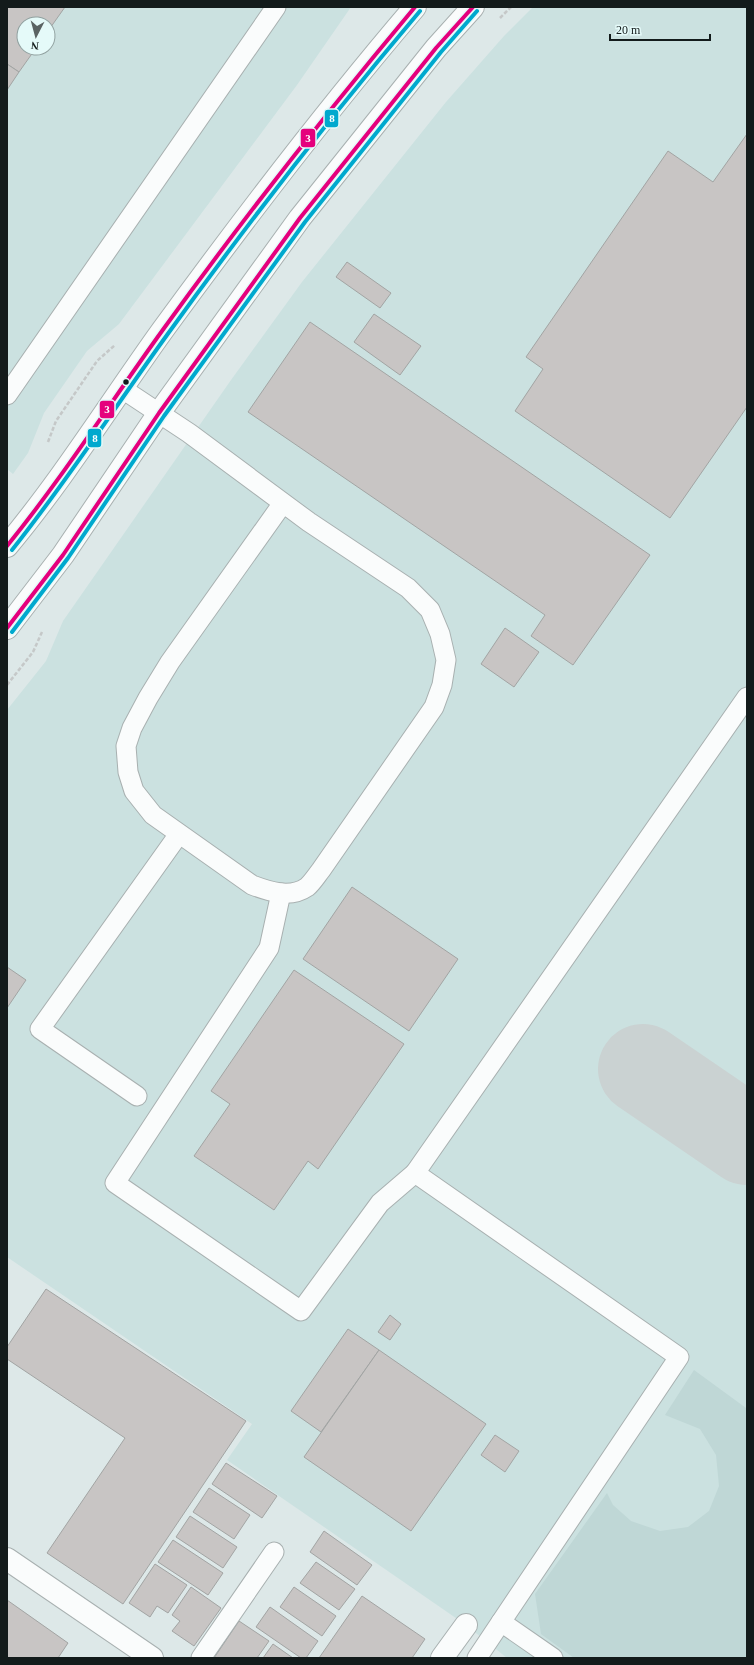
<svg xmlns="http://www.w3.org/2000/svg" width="754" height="1665" font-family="Georgia,serif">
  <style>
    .built { fill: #cbe1e0; fill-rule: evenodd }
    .green { fill: #bfd7d6 }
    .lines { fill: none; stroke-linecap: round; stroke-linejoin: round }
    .taxiway { stroke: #cad2d2; stroke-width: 90 }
    .building { fill: #c8c5c4; stroke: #a2a4a3 }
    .service-casing { stroke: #a8b0b0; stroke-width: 21 }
    .minor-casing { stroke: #a8b0b0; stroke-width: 24 }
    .secondary-casing { stroke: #a8b0b0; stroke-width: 24 }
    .path { stroke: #c5c8c8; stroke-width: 2.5; stroke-dasharray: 4 2; stroke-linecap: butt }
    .service { stroke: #fafcfc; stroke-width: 19 }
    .minor { stroke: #fafcfc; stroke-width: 22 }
    .secondary { stroke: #fafcfc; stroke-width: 22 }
    .bus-1-casing { stroke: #e5faf9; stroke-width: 7 }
    .bus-2-casing { stroke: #e5faf9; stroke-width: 7 }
    .bus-1 { stroke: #e5007d; stroke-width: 4 }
    .bus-2 { stroke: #00a9ce; stroke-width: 4 }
    .bus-dot { fill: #131b1b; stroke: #e5faf9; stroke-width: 1.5 }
    .line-badge { stroke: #e5faf9; stroke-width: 1.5 }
    .badge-label { font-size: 11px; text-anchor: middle; font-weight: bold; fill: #fff }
  </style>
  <rect width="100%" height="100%" fill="#dde8e8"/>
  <g class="built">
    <path d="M7 7H351L297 85 119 324 87 351 44 413 28 453 13 474 7 469ZM24 24H48V48H24Z"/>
    <polygon points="533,7 747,7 747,1658 507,1658 466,1625 227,1460 252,1424 7,1257 7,710 46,661 63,621 231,380 302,282 446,102 504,36"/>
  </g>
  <polygon class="green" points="694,1370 746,1408 747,1406 747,1658 574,1658 541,1634 535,1594 607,1493 613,1505 631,1521 660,1531 688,1527 709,1511 719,1486 716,1455 700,1429 665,1415"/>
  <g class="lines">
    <polyline class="taxiway" points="643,1069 747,1140"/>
  </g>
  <g class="building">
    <polygon points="7,7 65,7 48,31 48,24 24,24 24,48 36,48 19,72 7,64"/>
    <polygon points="7,64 19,72 7,90"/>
    <polygon points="747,134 747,407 670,518 515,411 543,369 526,357 668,151 713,182"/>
    <polygon points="347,262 391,293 380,308 336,277"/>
    <polygon points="374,314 421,346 400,375 354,342"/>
    <polygon points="310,322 650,555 573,665 531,636 545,615 248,412"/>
    <polygon points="505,628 539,652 514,687 481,664"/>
    <polygon points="352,887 458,959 409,1031 303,959"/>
    <polygon points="7,967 26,980 7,1008"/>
    <polygon points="294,970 404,1044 318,1169 308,1161 274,1210 194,1156 230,1104 211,1091"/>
    <polygon points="46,1289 246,1421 123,1604 47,1553 125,1438 7,1359 7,1347"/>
    <polygon points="390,1315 401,1324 390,1340 378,1332"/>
    <polygon points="348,1329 379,1350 321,1432 291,1411"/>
    <polygon points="379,1350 486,1424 411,1531 304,1457"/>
    <polygon points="495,1435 519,1451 505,1472 481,1455"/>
    <polygon points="226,1463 277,1496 262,1518 212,1484"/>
    <polygon points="209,1488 250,1515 234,1539 193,1512"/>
    <polygon points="190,1516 237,1547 223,1568 176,1537"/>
    <polygon points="324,1531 372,1565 357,1585 310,1552"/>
    <polygon points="173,1540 223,1573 208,1595 158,1562"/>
    <polygon points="316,1562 355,1589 339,1610 300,1583"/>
    <polygon points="155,1564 187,1585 168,1613 157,1606 150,1617 129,1603"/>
    <polygon points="191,1587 221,1608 194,1646 172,1631 180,1621 172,1615"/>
    <polygon points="294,1587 336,1616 322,1636 280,1607"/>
    <polygon points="362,1596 425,1639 412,1658 319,1658"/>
    <polygon points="7,1600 68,1643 58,1658 7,1658"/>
    <polygon points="270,1607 318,1641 306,1658 301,1658 256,1627"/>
    <polygon points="239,1621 269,1641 257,1658 214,1658"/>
    <polygon points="273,1644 293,1658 263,1658"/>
  </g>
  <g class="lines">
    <defs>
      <g id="service">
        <path d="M121 388 189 433 309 522 408 588 430 610 440 634 446 660 442 685 434 707 321 870C317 875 312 883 307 887 290 899 268 891 252 885L153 815 134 791 128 772 126 746 132 728 148 698 170 662 283 503"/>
        <polyline points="7,395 276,7"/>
        <polyline points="281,893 269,948 115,1183 301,1311 380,1203 415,1173"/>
        <polyline points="137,1096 40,1029 179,834"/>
        <polyline points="201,1658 274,1552"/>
        <polyline points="477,1658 501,1622"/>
        <polyline points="553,1658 501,1622 679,1357 415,1173 747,697"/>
      </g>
      <g id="minor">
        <polyline points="7,1559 152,1658"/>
        <polyline points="442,1658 466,1625"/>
      </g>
      <g id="secondary">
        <path d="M7 546C63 479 111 402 162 331 243 220 326 111 415 7"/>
        <polyline points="7,628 63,555 159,413 300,218 436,48 473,7"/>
      </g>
    </defs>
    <use href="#service" class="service-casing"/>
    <use href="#minor" class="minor-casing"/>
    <use href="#secondary" class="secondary-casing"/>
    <g class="path">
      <polyline points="500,18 511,7"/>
      <polyline points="48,442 56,421 97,361 115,345"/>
      <polyline points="7,685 33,652 42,632"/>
    </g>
    <use href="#service" class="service"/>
    <use href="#minor" class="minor"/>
    <use href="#secondary" class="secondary"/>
    <defs>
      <g id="bus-1">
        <path d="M7 546C63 477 110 403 162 331 242 220 327 112 415 7"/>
        <polyline points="7,628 63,555 159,413 300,218 436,48 473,7"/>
      </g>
      <g id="bus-2">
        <path d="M12 550C67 481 115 407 167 335 247 224 331 116 420 11"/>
        <polyline points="12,632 68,558 164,416 305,222 441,52 477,11"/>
      </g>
    </defs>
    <use href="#bus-1" class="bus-1-casing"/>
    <use href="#bus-2" class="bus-2-casing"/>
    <use href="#bus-1" class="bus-1"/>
    <use href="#bus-2" class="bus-2"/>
  </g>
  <circle class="bus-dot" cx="126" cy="382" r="3.5"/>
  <g class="line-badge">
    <rect x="324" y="109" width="15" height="19" rx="4" fill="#00a9ce"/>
    <rect x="300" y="128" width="16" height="20" rx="4" fill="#e5007d"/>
    <rect x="99" y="400" width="16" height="19" rx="4" fill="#e5007d"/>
    <rect x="87" y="428" width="15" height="20" rx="4" fill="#00a9ce"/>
  </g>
  <g class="badge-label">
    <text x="332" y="122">8</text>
    <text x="308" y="142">3</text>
    <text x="107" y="413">3</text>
    <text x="95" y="442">8</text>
  </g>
  <rect width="754" height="1665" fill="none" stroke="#131b1b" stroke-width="16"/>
  <g transform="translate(36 36) rotate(186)"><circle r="19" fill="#e5faf9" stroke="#91a1a0"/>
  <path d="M0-3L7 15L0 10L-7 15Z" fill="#5a6363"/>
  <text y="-6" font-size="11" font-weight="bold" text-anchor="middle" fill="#131b1b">N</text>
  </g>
  <path d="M610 34v6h100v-6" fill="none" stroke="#131b1b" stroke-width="2"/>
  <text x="616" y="34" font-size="12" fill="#131b1b" stroke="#e5faf9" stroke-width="3" paint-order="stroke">20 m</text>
</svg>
